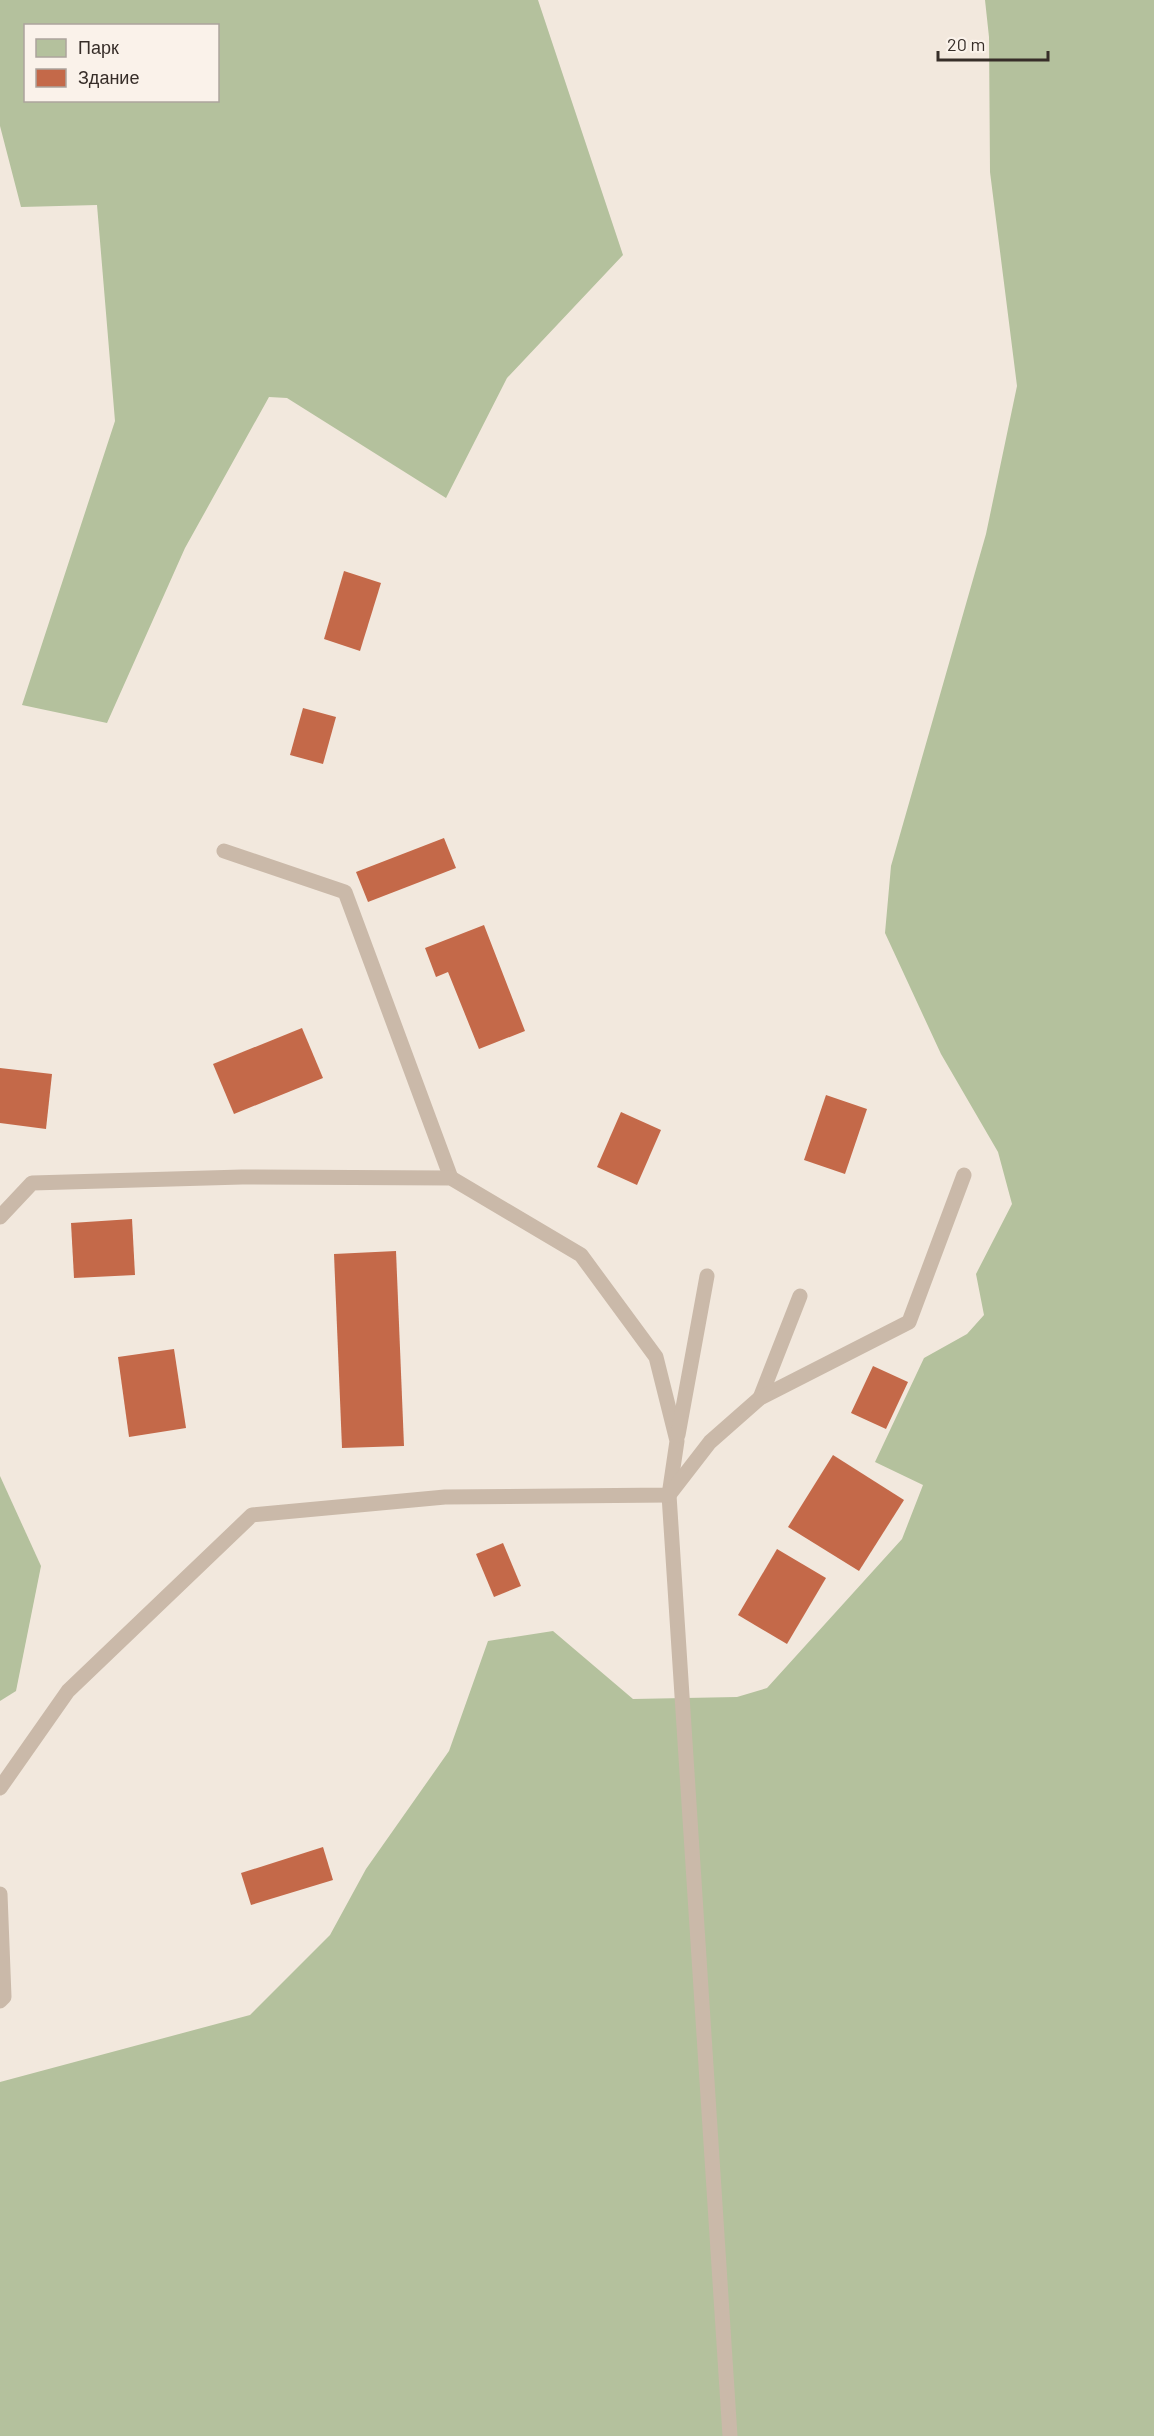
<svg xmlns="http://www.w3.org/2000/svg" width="1154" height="2436" font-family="Barlow,sans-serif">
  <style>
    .green { fill: #b4c19d; fill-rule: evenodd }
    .building { fill: #c46949 }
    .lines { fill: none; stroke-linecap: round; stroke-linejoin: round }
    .service { stroke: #cab9a9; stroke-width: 15 }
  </style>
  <rect width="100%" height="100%" fill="#f2e8dd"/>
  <g class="green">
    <path d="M0 0H538L623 255 507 378 446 498 287 398 269 397 185 548 107 723 22 705 115 421 97 205 21 207 0 126ZM26 26H218V100H26Z"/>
    <polygon points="985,0 1154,0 1154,2436 0,2436 0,2082 250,2015 330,1935 366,1869 449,1751 488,1641 553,1631 633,1699 737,1697 767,1688 902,1539 923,1485 875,1462 924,1358 967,1334 984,1315 976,1274 1012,1204 998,1152 941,1054 885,933 891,866 986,534 1017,386 990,172 989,37"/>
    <polygon points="0,1476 41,1566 16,1691 0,1701"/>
  </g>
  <g class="building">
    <polygon points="344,571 381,583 360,651 324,639"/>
    <polygon points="303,708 336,717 323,764 290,755"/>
    <polygon points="444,838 456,868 368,902 356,872"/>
    <polygon points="484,925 525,1031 479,1049 448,972 436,977 425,948"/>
    <polygon points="302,1028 323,1078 234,1114 213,1064"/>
    <polygon points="0,1068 52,1074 46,1129 0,1123"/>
    <polygon points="826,1095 867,1109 845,1174 804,1160"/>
    <polygon points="621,1112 661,1130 637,1185 597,1167"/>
    <polygon points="132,1219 135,1275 74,1278 71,1223"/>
    <polygon points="396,1251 404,1446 342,1448 334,1254"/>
    <polygon points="174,1349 186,1428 129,1437 118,1357"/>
    <polygon points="873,1366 908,1382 886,1429 851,1413"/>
    <polygon points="833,1455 904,1500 859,1571 788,1527"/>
    <polygon points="503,1543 521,1586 494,1597 476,1554"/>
    <polygon points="777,1549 826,1578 787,1644 738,1615"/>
    <polygon points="323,1847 333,1880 251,1905 241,1873"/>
  </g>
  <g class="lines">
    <g class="service">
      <polyline points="224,851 345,892 451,1178"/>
      <polyline points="0,1217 32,1183 242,1177 451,1178 581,1255 656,1357 677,1441 669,1495 730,2436"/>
      <polyline points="760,1398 800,1296"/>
      <polyline points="678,1435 707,1276"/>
      <polyline points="0,1788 68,1691 252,1515 445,1497 669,1495 710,1442 760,1398 909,1322 964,1175"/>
      <polyline points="0,1894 4,1997 0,2001"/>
    </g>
  </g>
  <rect x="24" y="24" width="195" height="78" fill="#faf2ea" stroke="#aca49d" stroke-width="1.5"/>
  <rect x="36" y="39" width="30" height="18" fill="#b4c19d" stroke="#aca49d" stroke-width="1.5"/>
  <text x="78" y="54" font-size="18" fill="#372e29">Парк</text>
  <rect x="36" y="69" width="30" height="18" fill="#c46949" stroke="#aca49d" stroke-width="1.5"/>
  <text x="78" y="84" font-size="18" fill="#372e29">Здание</text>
  <path d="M938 51v9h110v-9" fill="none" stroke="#372e29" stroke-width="3"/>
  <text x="947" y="51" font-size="18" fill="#372e29" stroke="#faf2ea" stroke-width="4.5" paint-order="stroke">20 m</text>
</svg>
